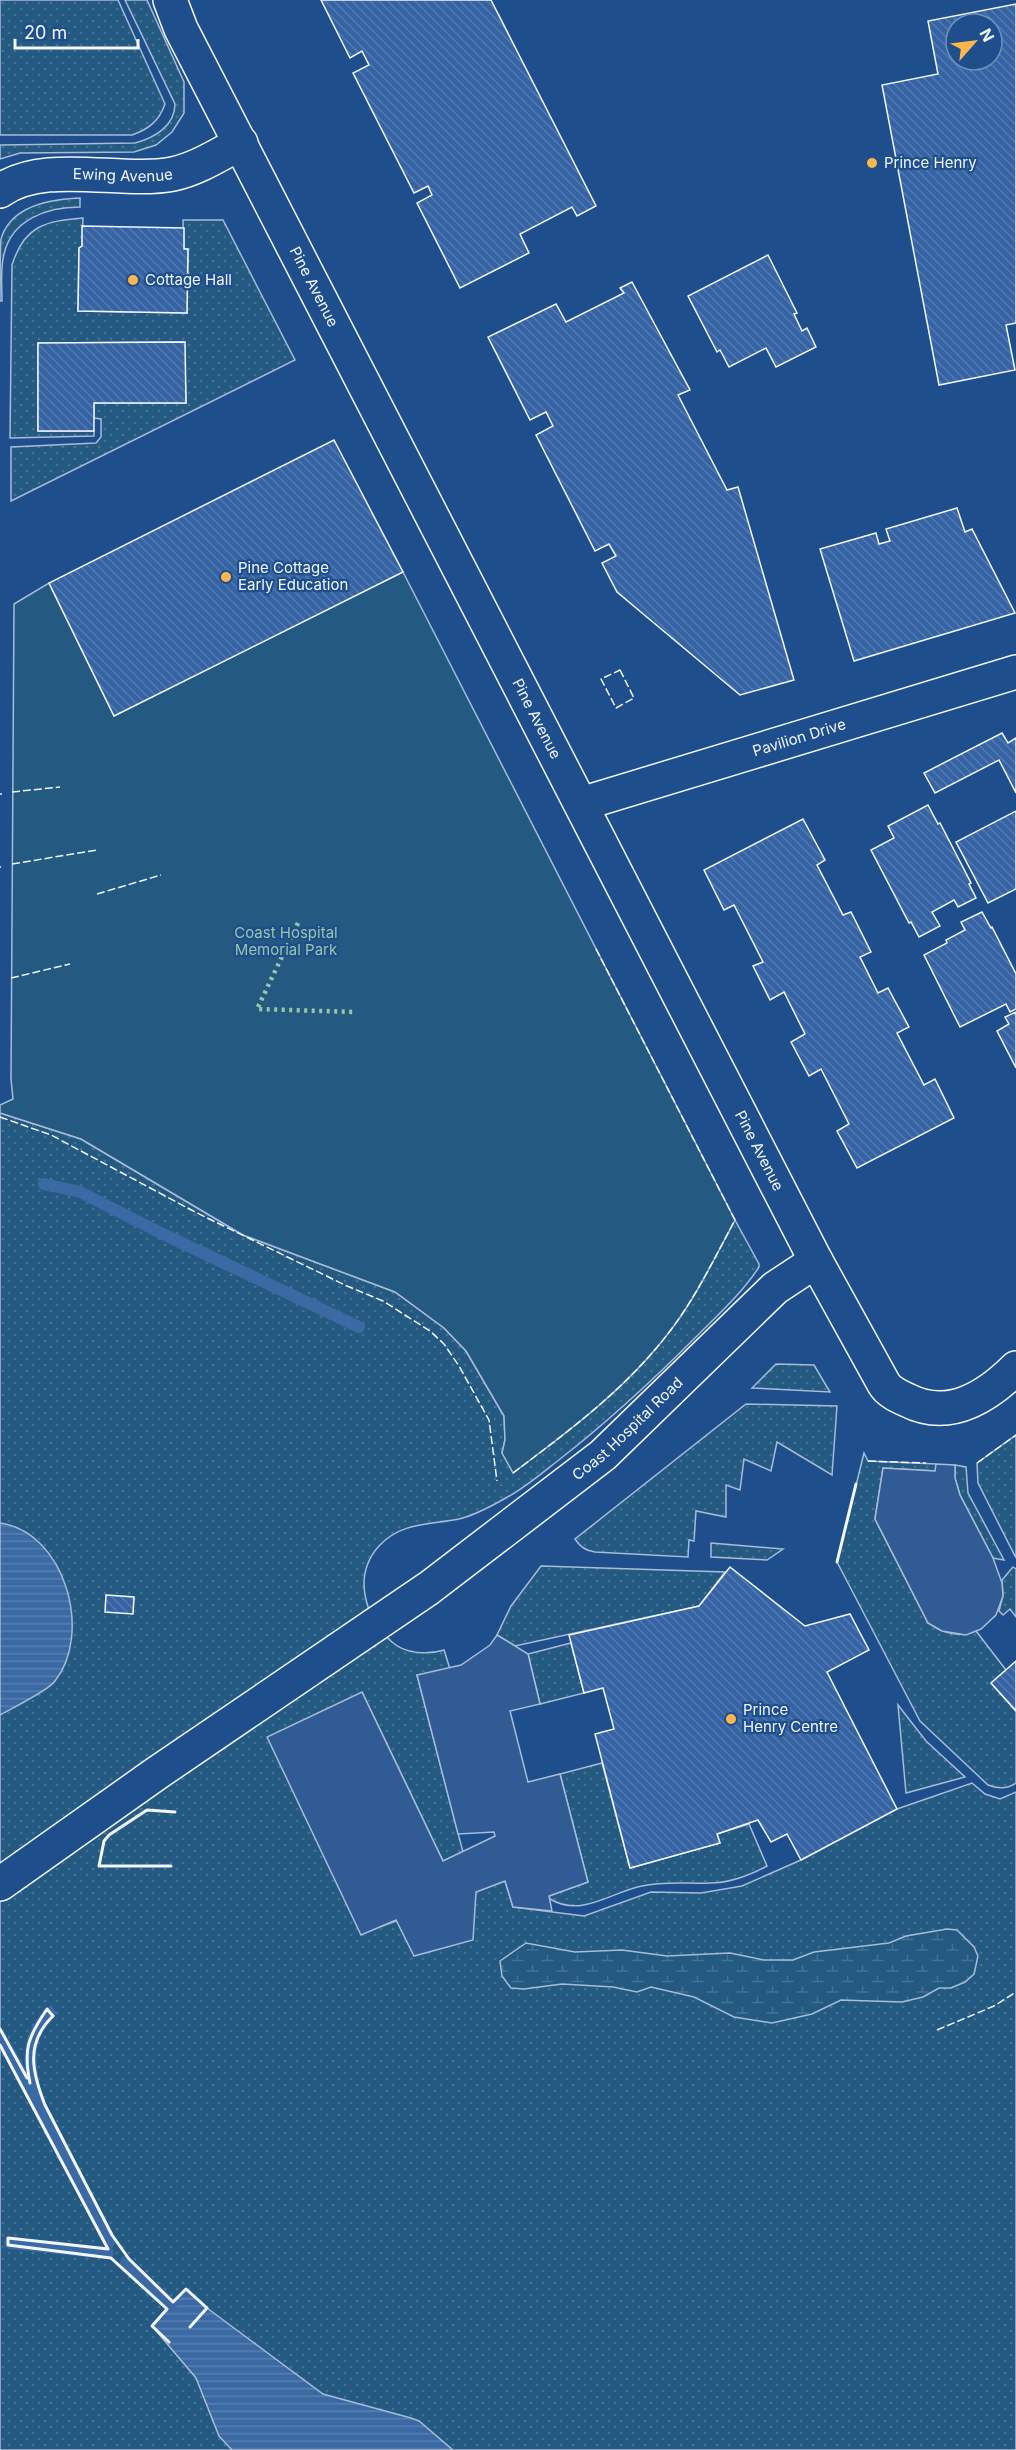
<svg xmlns="http://www.w3.org/2000/svg" width="1016" height="2450" font-family="Inter,sans-serif">
  <style>
    .grass { fill: url(#grass-dots); stroke: #a8bbd7; stroke-width: 1.5 }
    .wetland { fill: url(#wetland-marsh); stroke: #a8bbd7; stroke-width: 1.5 }
    .park { fill: #245a82; stroke: #a8bbd7; stroke-width: 1.5 }
    .parking { fill: #305b95; stroke: #a8bbd7; stroke-width: 1.5 }
    .water { fill: url(#water-rules); stroke: #a8bbd7; stroke-width: 1.5 }
    .lines { fill: none; stroke-linecap: round; stroke-linejoin: round }
    .stream { stroke: #3b69a3; stroke-width: 12 }
    .building { fill: url(#building-back-hatch); stroke: #f2f6ff; stroke-width: 1.5; fill-rule: evenodd }
    .minor-casing { stroke: #f2f6ff; stroke-width: 36 }
    .minor { stroke: #1f4e8c; stroke-width: 33 }
    .hedge { stroke: #97c8a6; stroke-width: 4.5; stroke-dasharray: 3 4.5; stroke-linecap: butt }
    .fence { stroke: #f2f6ff; stroke-width: 1.5; stroke-dasharray: 8 3; stroke-linecap: butt }
    .wall { stroke: #f2f6ff; stroke-width: 3 }
    .poi-dot { fill: #ffb74d; stroke: #1f4e8c; stroke-width: 2 }
    .labels { text-anchor: middle; stroke-width: 4.5; stroke-linejoin: round; paint-order: stroke }
    .poi-label { font-size: 15px; fill: #f2f6ff; stroke: #1f4e8c; text-anchor: start }
    .street-label { font-size: 15px; fill: #f2f6ff; stroke: #1f4e8c }
    .park-label { font-size: 15px; fill: #97c8a6; stroke: #1f4e8c }
  </style>
  <defs>
    <pattern id="grass-dots" width="8" height="8" patternUnits="userSpaceOnUse" patternTransform="scale(1.5)"><rect width="8" height="8" fill="#245a82"/><path d="M2 2h.1M6 6h.1" fill="none" stroke="#447295" stroke-width="1.8" stroke-linecap="round"/></pattern>
    <pattern id="wetland-marsh" width="20" height="14" patternUnits="userSpaceOnUse" patternTransform="scale(1.5)"><rect width="20" height="14" fill="#245a82"/><path d="M1 5h8M5 5V1M11 12h8M15 12V8" fill="none" stroke="#447295"/></pattern>
    <pattern id="water-rules" width="6" height="5" patternUnits="userSpaceOnUse" patternTransform="scale(1.5)"><rect width="6" height="5" fill="#3b69a3"/><path d="M0 2.5h6" fill="none" stroke="#587fb1"/></pattern>
    <pattern id="building-back-hatch" width="6" height="6" patternUnits="userSpaceOnUse" patternTransform="scale(1.5)"><rect width="6" height="6" fill="#3563a3"/><path d="M-1 5l2 2M0 0l6 6M5-1l2 2" fill="none" stroke="#537ab1"/></pattern>
  </defs>
  <rect width="100%" height="100%" fill="#1f4e8c"/>
  <g class="grass">
    <path d="M0 0H118L165 104C159 121 149 129 132 135H0Z"/>
    <path d="M125 0H147L184 82V113L172 132 156 145 134 152 20 153 0 159V145L135 143C154 138 175 126 175 104Z"/>
    <path d="M80 198V207C48 207 12 219 4 254 0 269 2 286 2 301H0C0 285 0 252 1 239 11 205 51 199 80 198Z"/>
    <path d="M83 218 82 246 79 248 78 311 187 313 188 249H184L183 220H223L295 360 11 501V447L96 443 101 437V419L94 418V403H186L184 342 38 343V431H94V436L10 438 12 265C24 226 45 221 83 218Z"/>
    <path d="M0 1113 81 1139 243 1235 395 1292 444 1328 466 1351 504 1416 505 1440 502 1453 513 1472C570 1431 627 1388 670 1331 696 1297 715 1257 735 1220L759 1264V1267C743 1292 719 1314 698 1335 654 1379 609 1421 560 1459 542 1473 524 1489 504 1499 490 1507 475 1515 459 1519 429 1525 401 1522 379 1546 352 1576 365 1618 392 1642 405 1654 428 1655 444 1650L450 1669 417 1675 463 1852 443 1861 362 1692 361 1934 505 1881 513 1907 584 1916 651 1892 701 1893 742 1886 801 1860 897 1809 972 1783 985 1794 1000 1799 1016 1792V2450H0Z"/>
    <polygon points="776,1364 814,1365 830,1392 752,1388"/>
    <path d="M746 1404 837 1406 832 1475 777 1442 771 1471 744 1459 740 1490 726 1485V1517L696 1511 694 1541 689 1540 688 1557 595 1552C586 1551 580 1547 575 1539Z"/>
    <polygon points="1016,1435 1016,1558 978,1483 977,1463"/>
    <path d="M864 1453 868 1461 936 1464V1471L883 1468 875 1519 928 1623C942 1633 959 1638 976 1631L1006 1670 991 1683 1016 1711V1783C1007 1789 998 1789 988 1785L920 1721 837 1562Z"/>
    <polygon points="955,1465 966,1467 968,1493 1004,1560 993,1558 960,1495 955,1478"/>
    <polygon points="711,1543 783,1549 767,1560 711,1557"/>
    <polygon points="541,1566 725,1572 699,1606 515,1646 497,1635 511,1606"/>
    <polygon points="1013,1567 1016,1569 1016,1617 1010,1609 1003,1615 999,1611 1003,1596 1002,1580"/>
    <polygon points="571,1643 584,1693 540,1704 528,1654"/>
    <polygon points="898,1705 926,1741 965,1777 906,1793"/>
    <path d="M602 1763 630 1868 720 1843 717 1834 749 1824 767 1866C750 1875 730 1883 710 1883 688 1884 664 1881 642 1886 611 1892 582 1918 550 1899L549 1896 588 1882 560 1774Z"/>
  </g>
  <polygon class="wetland" points="947,1929 957,1930 974,1947 978,1956 974,1974 965,1982 951,1988 939,1988 923,1997 902,2002 841,2000 812,2014 772,2023 734,2017 694,1997 651,1987 637,1992 613,1987 562,1984 524,1989 511,1988 502,1976 500,1961 526,1943 575,1952 622,1950 667,1956 730,1953 764,1960 793,1960 814,1952 889,1943 906,1936"/>
  <path class="park" d="M403 572 735 1220C715 1257 696 1297 670 1331 627 1388 569 1431 513 1473L502 1453 505 1440 504 1416 466 1351 444 1328 395 1292 243 1235 81 1139 0 1113V1105L13 1099 11 1079 14 604 49 583 114 716Z"/>
  <g class="parking">
    <polygon points="936,1464 955,1465 955,1478 960,1495 993,1558 1002,1583 1003,1596 996,1615 981,1629 966,1635 942,1631 928,1623 875,1519 883,1468 935,1471"/>
    <polygon points="497,1635 528,1654 540,1704 510,1711 528,1782 560,1774 588,1882 549,1896 552,1911 513,1907 505,1881 476,1892 473,1940 414,1956 396,1920 361,1935 267,1737 362,1692 443,1861 495,1836 494,1832 458,1834 417,1675 461,1665 490,1645"/>
  </g>
  <g class="water">
    <path d="M0 1523C65 1532 93 1633 55 1681 48 1691 12 1708 0 1715Z"/>
    <polygon points="186,2289 207,2308 323,2394 411,2418 419,2421 453,2450 232,2450 219,2436 196,2378 152,2326"/>
  </g>
  <g class="lines">
    <g class="stream">
      <polyline points="44,1184 80,1192 165,1235 359,1327"/>
      <polyline points="0,2036 38,2103 109,2242"/>
      <path d="M34 2090C29 2056 26 2039 50 2013"/>
      <polyline points="10,2243 108,2253"/>
      <polyline points="126,2262 171,2305"/>
    </g>
  </g>
  <g class="building">
    <polygon points="321,0 491,0 596,206 577,216 572,207 520,234 529,253 460,288 417,203 432,195 428,186 414,193 353,73 369,65 362,51 350,58"/>
    <path d="M1016 4V323L1006 325 1015 370 939 385 882 85 938 74 928 21ZM956 24H992V60H956Z"/>
    <polygon points="82,226 184,228 184,249 188,249 187,313 78,311 79,248 82,246"/>
    <polygon points="768,255 797,313 794,314 802,331 807,328 816,347 776,367 766,348 729,367 720,350 717,352 688,296"/>
    <polygon points="632,282 690,390 678,395 727,490 738,487 794,680 740,695 617,592 602,563 616,556 609,544 595,551 536,435 553,426 546,412 530,420 488,337 556,304 566,322 624,293 620,288"/>
    <polygon points="185,342 186,403 94,403 94,431 38,431 38,343"/>
    <polygon points="334,440 403,572 114,716 49,583"/>
    <polygon points="957,508 965,532 972,529 1015,613 854,661 820,549 876,533 879,544 890,541 886,529"/>
    <polygon points="1002,733 1008,743 1016,738 1016,793 999,760 935,793 924,773"/>
    <polygon points="928,805 938,824 940,823 971,883 969,884 976,898 958,907 954,900 932,912 940,926 919,937 911,922 909,923 871,850 894,838 888,826"/>
    <polygon points="1016,811 1016,889 988,903 956,842"/>
    <polygon points="803,819 825,860 817,865 843,915 851,912 871,952 860,957 878,993 888,988 909,1027 897,1033 924,1085 935,1079 954,1118 857,1168 837,1131 849,1124 821,1069 809,1076 791,1042 805,1034 784,992 770,1000 753,966 763,962 734,905 724,910 704,870"/>
    <polygon points="982,912 991,928 992,927 1016,974 1016,1009 1010,1012 1006,1004 960,1027 924,955 947,943 946,940 965,930 961,922"/>
    <polygon points="1016,1012 1016,1068 997,1031 1009,1024 1005,1017"/>
    <polygon points="730,1567 805,1626 850,1614 869,1650 827,1672 897,1809 801,1860 787,1834 771,1842 758,1820 717,1834 720,1843 630,1868 595,1734 614,1729 603,1688 584,1693 569,1635 699,1606"/>
    <polygon points="106,1595 134,1597 133,1614 105,1612"/>
    <polygon points="1016,1661 1016,1711 991,1683"/>
  </g>
  <g class="lines">
    <defs>
      <g id="minor">
        <path id="s1" d="M170 0 181 29 816 1261 884 1384C889 1392 898 1396 907 1400 948 1421 986 1398 1016 1368"/>
        <path id="s2" d="M0 191C44 159 121 184 173 174 197 169 220 154 241 143"/>
        <path id="s3" d="M581 804 1016 672"/>
        <path id="s4" d="M0 1884 157 1773 429 1588 603 1455 775 1288 816 1261"/>
      </g>
    </defs>
    <use href="#minor" class="minor-casing"/>
    <use href="#minor" class="minor"/>
    <polyline class="hedge" points="298,923 257,1009 356,1012"/>
    <g class="fence">
      <polygon points="620,670 634,698 616,708 601,679"/>
      <polyline points="12,792 60,787"/>
      <polyline points="0,794 2,794"/>
      <polyline points="12,864 97,850"/>
      <polyline points="0,867 1,867"/>
      <polyline points="97,894 161,875"/>
      <polyline points="11,978 70,964"/>
      <polyline points="0,1117 51,1135 197,1213 347,1286 383,1301 430,1331 444,1344 459,1366 489,1420 497,1481"/>
      <polyline points="868,1461 926,1463"/>
      <polyline points="977,1463 1016,1435"/>
      <path d="M513 1473C570 1430 627 1388 670 1331 696 1297 715 1257 735 1220L595 947"/>
      <polyline points="937,2030 994,2006 1016,1992"/>
    </g>
    <g class="wall">
      <polyline points="837,1562 856,1484"/>
      <polyline points="171,1866 99,1866 104,1841 109,1835 147,1810 175,1812"/>
      <polyline points="0,2029 27,2078"/>
      <polyline points="0,2045 108,2249 8,2238 8,2245 111,2258 167,2309 152,2326 169,2342"/>
      <path d="M30 2083C23 2049 28 2037 47 2009L53 2016C25 2043 32 2072 45 2105L112 2235 129 2259 173 2302 186 2289 207 2308 190 2327"/>
    </g>
  </g>
  <g class="poi-dot">
    <circle cx="872" cy="163" r="6"/>
    <circle cx="133" cy="280" r="6"/>
    <circle cx="226" cy="577" r="6"/>
    <circle cx="731" cy="1719" r="6"/>
  </g>
  <g class="labels">
    <g class="poi-label">
      <text x="884" y="168">Prince Henry</text>
      <text x="145" y="285">Cottage Hall</text>
      <text x="238" y="573">Pine Cottage<tspan x="238" dy="17">Early Education</tspan></text>
      <text x="743" y="1715">Prince<tspan x="743" dy="17">Henry Centre</tspan></text>
    </g>
    <g class="street-label">
      <text dy="5" stroke="none"><textPath href="#s2" startOffset="126">Ewing Avenue</textPath></text>
      <text dy="5" stroke="none"><textPath href="#s1" startOffset="321">Pine Avenue</textPath></text>
      <text dy="5" stroke="none"><textPath href="#s1" startOffset="807">Pine Avenue</textPath></text>
      <text dy="5" stroke="none"><textPath href="#s3" startOffset="228">Pavilion Drive</textPath></text>
      <text dy="5" stroke="none"><textPath href="#s1" startOffset="1293">Pine Avenue</textPath></text>
      <text dy="5" stroke="none"><textPath href="#s4" startOffset="776">Coast Hospital Road</textPath></text>
    </g>
    <g class="park-label">
      <text x="286" y="938">Coast Hospital<tspan x="286" dy="17">Memorial Park</tspan></text>
    </g>
  </g>
  <g transform="translate(974 42) rotate(62)"><circle r="28" fill="#1f4e8c" stroke="#7391ba" stroke-width="1.5"/>
  <path d="M0-4.5L10 22L0 15L-10 22Z" fill="#ffb74d"/>
  <text y="-9" font-size="16" font-weight="bold" text-anchor="middle" fill="#f2f6ff">N</text>
  </g>
  <path d="M15 39v9h123v-9" fill="none" stroke="#f2f6ff" stroke-width="3"/>
  <text x="24" y="39" font-size="18" fill="#f2f6ff" stroke="#1f4e8c" stroke-width="4.5" paint-order="stroke">20 m</text>
</svg>
